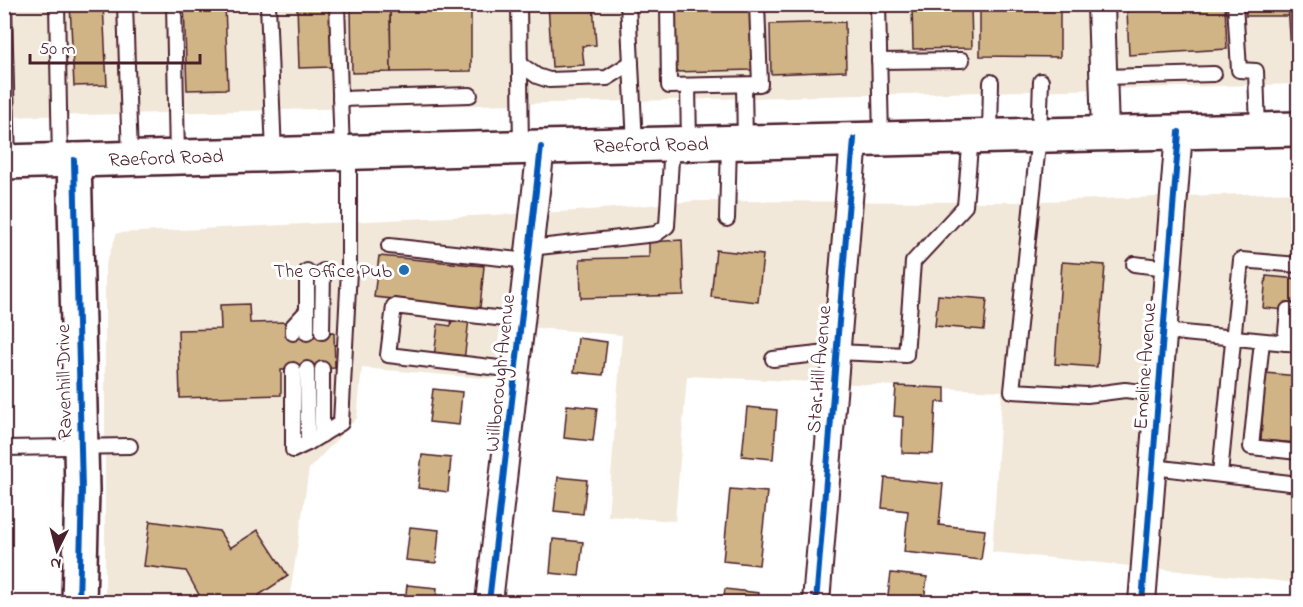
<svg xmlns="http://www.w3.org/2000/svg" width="1303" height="607" font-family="'Indie Flower',sans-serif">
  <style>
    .built { fill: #f1e8da }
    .building { fill: #d0b485; stroke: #4a1f2b; stroke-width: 1.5 }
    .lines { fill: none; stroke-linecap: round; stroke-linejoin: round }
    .service-casing { stroke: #4a1f2b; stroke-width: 18 }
    .minor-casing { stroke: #4a1f2b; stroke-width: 30 }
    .tertiary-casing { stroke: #4a1f2b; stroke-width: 38 }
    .primary-casing { stroke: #4a1f2b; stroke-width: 38 }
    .service { stroke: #fff; stroke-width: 14 }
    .minor { stroke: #fff; stroke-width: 26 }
    .tertiary { stroke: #fff; stroke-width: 33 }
    .primary { stroke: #fff; stroke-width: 33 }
    .cycleway-casing { stroke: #fff; stroke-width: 10 }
    .cycleway { stroke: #0057b8; stroke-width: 6 }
    .poi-dot { fill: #1f6fb2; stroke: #fff; stroke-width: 2 }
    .labels { text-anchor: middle; stroke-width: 6; stroke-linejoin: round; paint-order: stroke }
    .street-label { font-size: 20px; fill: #4a1f2b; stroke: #fff }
    .poi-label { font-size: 20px; fill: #4a1f2b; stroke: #fff; text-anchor: end }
  </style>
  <rect width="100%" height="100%" fill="#fff"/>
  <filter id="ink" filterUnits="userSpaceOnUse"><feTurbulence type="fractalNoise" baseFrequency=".0167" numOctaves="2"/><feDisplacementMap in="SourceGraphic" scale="12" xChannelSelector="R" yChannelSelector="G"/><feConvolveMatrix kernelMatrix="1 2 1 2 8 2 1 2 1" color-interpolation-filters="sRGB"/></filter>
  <g filter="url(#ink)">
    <g class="built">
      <polygon points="4,5 1298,5 1298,84 5,117"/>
      <polygon points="1298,192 1298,583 992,552 1002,391 687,376 675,521 608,516 622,335 500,325 494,379 362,368 357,418 309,469 289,602 105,602 105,266 117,233 577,211 696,201 1014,202"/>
      <polygon points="4,247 12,247 5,602 4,602"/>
    </g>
    <g class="building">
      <polygon points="70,4 103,4 107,85 74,86"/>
      <polygon points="184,4 225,4 228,89 187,90"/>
      <polygon points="297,4 330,4 332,67 299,68"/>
      <polygon points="351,4 390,4 391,72 352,73"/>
      <polygon points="390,4 471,4 471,71 391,72"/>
      <polygon points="548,4 593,4 596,45 582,46 584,65 552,67"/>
      <polygon points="673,4 750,4 752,70 674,72"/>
      <polygon points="912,4 971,4 972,48 913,49"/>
      <polygon points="980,4 1060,4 1060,57 980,56"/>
      <polygon points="1245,4 1288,4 1289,16 1246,16"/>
      <polygon points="1288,4 1298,4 1298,52 1291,52"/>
      <polygon points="1225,5 1227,49 1129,55 1127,11"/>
      <polygon points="845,22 846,71 771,74 770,24"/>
      <polygon points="682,240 684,295 581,298 580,259 649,257 649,242"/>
      <polygon points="716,250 763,255 758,302 711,297"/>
      <polygon points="379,256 484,266 480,308 374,297"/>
      <polygon points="1062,262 1105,265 1097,367 1055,364"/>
      <polygon points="1266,276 1298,279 1298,311 1263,308"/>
      <polygon points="938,295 987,299 984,330 935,326"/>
      <polygon points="249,304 250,323 287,322 287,333 334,332 335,368 281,370 281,395 180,398 178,330 221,329 220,305"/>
      <polygon points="452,317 469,319 464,361 434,357 438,324 451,326"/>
      <polygon points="578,338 607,342 603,375 574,372"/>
      <polygon points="1265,373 1298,376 1298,443 1261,440"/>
      <polygon points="896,386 945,388 945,402 936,402 933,454 902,453 903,417 894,416"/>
      <polygon points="433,389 462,392 459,425 429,422"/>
      <polygon points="567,405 597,408 593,441 564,438"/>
      <polygon points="747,407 777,410 773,459 742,456"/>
      <polygon points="422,455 451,458 448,492 418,488"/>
      <polygon points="558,477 587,480 583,514 554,511"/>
      <polygon points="885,478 943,484 939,525 985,530 981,560 904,552 908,511 882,508"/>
      <polygon points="730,489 767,492 759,565 723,561"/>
      <polygon points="150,521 219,531 230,548 258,530 288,576 259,595 264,602 203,602 186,571 144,566"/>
      <polygon points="410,527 439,530 436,563 406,560"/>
      <polygon points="553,539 583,542 579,576 550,573"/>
      <polygon points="891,573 927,577 924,602 887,602"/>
      <polygon points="407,585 437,588 436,602 405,602"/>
      <polygon points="725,589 759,593 757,602 723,602"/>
    </g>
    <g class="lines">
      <defs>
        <g id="service">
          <polyline points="57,4 60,160"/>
          <polyline points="125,4 130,158"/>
          <polyline points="174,4 177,157"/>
          <polyline points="268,4 274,154"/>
          <polyline points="337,4 342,152"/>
          <polyline points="519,4 521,147"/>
          <polyline points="628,4 635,144"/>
          <polyline points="668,4 669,86 760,84 757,4"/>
          <polyline points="878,4 881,138"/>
          <polyline points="1235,4 1239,70 1256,71 1258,130"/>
          <polyline points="4,10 8,162"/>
          <polyline points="879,61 962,60"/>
          <polyline points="520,64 537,76 549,80 607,78 631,63"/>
          <polyline points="1103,77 1214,74"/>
          <polyline points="1041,81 1039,135 1012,391 1087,395 1125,390 1158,394"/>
          <polyline points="744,85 745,142"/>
          <polyline points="688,86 689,143"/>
          <polyline points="340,99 470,95"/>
          <polyline points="990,136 991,82"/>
          <polyline points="727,219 729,143"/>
          <polyline points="389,246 528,261"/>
          <polyline points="530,248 656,234 667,226 672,143"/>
          <polyline points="1134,264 1168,268"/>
          <polyline points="307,271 307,333"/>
          <polyline points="1163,331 1298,344"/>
          <polyline points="322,332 323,271"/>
          <polyline points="293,333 293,326 307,311"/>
          <polyline points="1262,341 1251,447 1298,452"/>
          <polyline points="1285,343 1288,310"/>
          <polyline points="773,359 836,352 906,355 913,262 965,206 971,136"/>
          <polyline points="307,369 308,443"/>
          <polyline points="293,370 293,450 308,443 341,423 349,270 349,152"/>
          <polyline points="516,370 388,355 394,306 521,321"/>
          <polyline points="322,435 322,369"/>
          <polyline points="4,448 130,446"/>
          <polyline points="1153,467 1298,484"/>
          <polyline points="1220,474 1241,260 1298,265"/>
        </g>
        <g id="minor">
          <polyline points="1101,4 1105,133"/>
          <polyline points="489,602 541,147"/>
          <polyline points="816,602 854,139"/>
          <polyline points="1142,602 1179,132"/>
        </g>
        <polyline id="tertiary" points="74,160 82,490 79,602"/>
        <polyline id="primary" points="4,162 541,147 1298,129"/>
      </defs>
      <use href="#service" class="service-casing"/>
      <use href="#minor" class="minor-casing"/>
      <use href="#tertiary" class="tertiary-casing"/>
      <use href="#primary" class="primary-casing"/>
      <use href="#service" class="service"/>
      <use href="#minor" class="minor"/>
      <use href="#tertiary" class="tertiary"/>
      <use href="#primary" class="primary"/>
      <defs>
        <g id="cycleway">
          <polyline points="74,160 82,490 79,602"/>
          <polyline points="489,602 541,147"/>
          <polyline points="816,602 854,139"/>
          <polyline points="1142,602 1179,132"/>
        </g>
      </defs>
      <use href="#cycleway" class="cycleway-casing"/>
      <use href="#cycleway" class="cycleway"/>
    </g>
  </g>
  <circle class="poi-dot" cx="404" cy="270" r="6"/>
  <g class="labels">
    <g class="street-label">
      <text transform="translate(651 144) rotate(-1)" y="7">Raeford Road</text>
      <text transform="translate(166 157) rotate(-2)" y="7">Raeford Road</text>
      <text transform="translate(1144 366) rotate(-86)" y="7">Emeline Avenue</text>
      <text transform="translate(818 369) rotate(-85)" y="7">Star Hill Avenue</text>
      <text transform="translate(499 373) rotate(-84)" y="7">Willborough Avenue</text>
      <text transform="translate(63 382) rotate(-91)" y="7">Ravenhill Drive</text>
    </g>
    <g class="poi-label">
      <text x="392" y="277">The Office Pub</text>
    </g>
  </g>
  <rect width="1303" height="607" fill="none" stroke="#fff" stroke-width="24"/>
  <rect x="12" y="12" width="1279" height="583" fill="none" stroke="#4a1f2b" stroke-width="2" filter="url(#ink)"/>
  <g transform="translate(57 550) rotate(186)" stroke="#ffffff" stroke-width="4.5" paint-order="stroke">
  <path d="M0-4.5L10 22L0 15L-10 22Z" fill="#4a1f2b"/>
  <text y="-9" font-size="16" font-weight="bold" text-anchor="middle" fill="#4a1f2b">N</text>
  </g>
  <path d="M30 54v9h170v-9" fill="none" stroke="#4a1f2b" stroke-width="3"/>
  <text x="39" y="54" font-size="18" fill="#4a1f2b" stroke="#ffffff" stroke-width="4.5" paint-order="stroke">50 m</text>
</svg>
